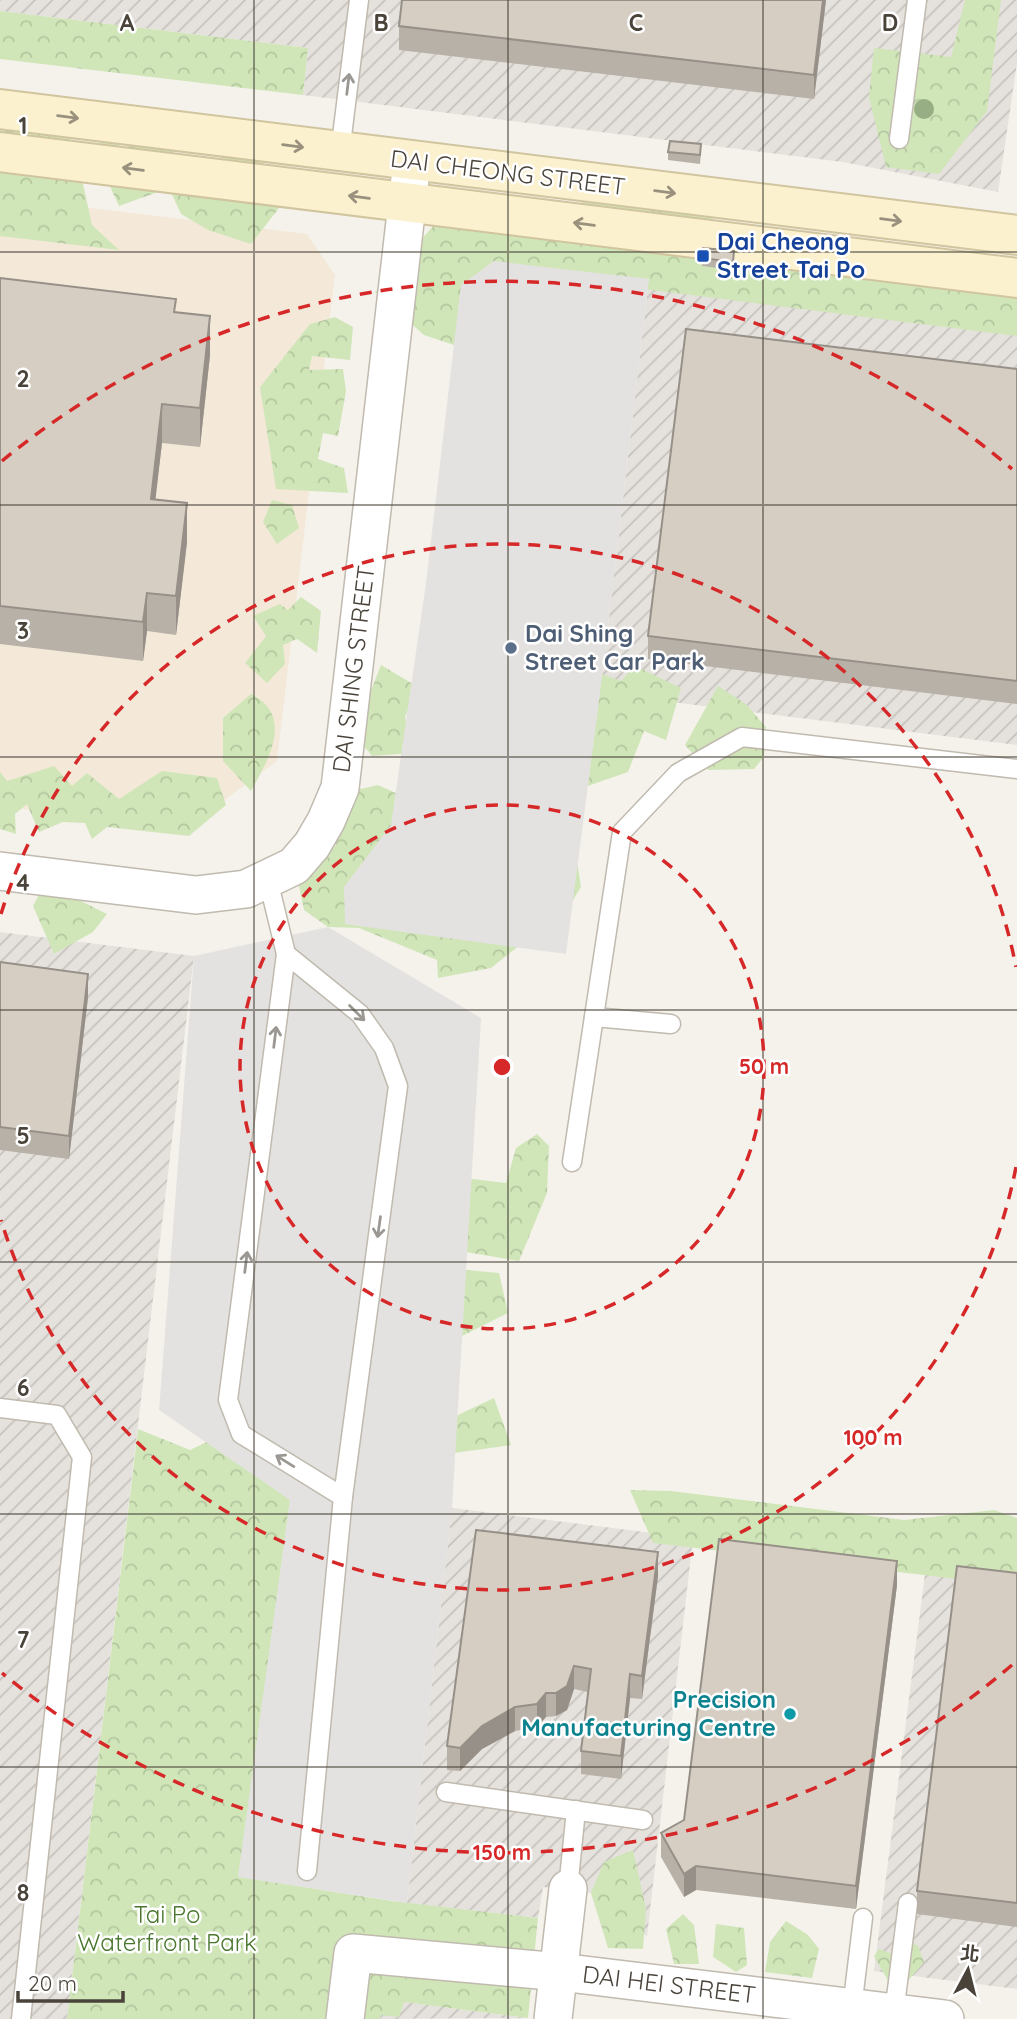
<svg xmlns="http://www.w3.org/2000/svg" width="1017" height="2019" font-family="Quicksand,'Noto Sans TC',sans-serif">
  <style>
    .commercial { fill: #f4e9d9 }
    .industrial { fill: url(#industrial-furrows) }
    .forest { fill: url(#forest-crowns) }
    .parking { fill: #e4e2e0 }
    .lines { fill: none; stroke-linecap: round; stroke-linejoin: round }
    .lane-casing { stroke: #c0baaf; stroke-width: 21 }
    .street-casing { stroke: #c0baaf; stroke-width: 40 }
    .secondary-casing { stroke: #d1c59f; stroke-width: 42 }
    .lane { stroke: #fff; stroke-width: 18 }
    .street { stroke: #fff; stroke-width: 37 }
    .secondary { stroke: #fbf1cf; stroke-width: 38 }
    .tree { fill: #97ae85 }
    .wall { fill: #b8b1a7 }
    .shaded-wall { fill: #969088 }
    .building { fill: #d6cec2; stroke: #969088; stroke-width: 2 }
    .oneway { stroke: #9b9893 }
    .oneway2 { stroke: #99917d }
    .grid { fill: none; stroke: #49433a; stroke-width: 2; stroke-opacity: 0.55 }
    .ring { fill: none; stroke: #d62828; stroke-width: 3.5; stroke-dasharray: 12 9 }
    .transit-dot { fill: #1a4fb4; stroke: #fff; stroke-width: 2.5 }
    .service-dot { fill: #5c6f8a; stroke: #fff; stroke-width: 2.5 }
    .culture-dot { fill: #0f9aa8; stroke: #fff; stroke-width: 2.5 }
    .labels { text-anchor: middle; stroke-width: 5; stroke-linejoin: round; paint-order: stroke }
    .street-label { font-size: 24px; fill: #49433a; stroke: #fff }
    .transit-label { font-size: 24px; font-weight: bold; fill: #164399; stroke: #fff; text-anchor: start }
    .service-label { font-size: 24px; font-weight: bold; fill: #4e5e75; stroke: #fff; text-anchor: start }
    .culture-label { font-size: 24px; font-weight: bold; fill: #0d838f; stroke: #fff; text-anchor: end }
    .park-label { font-size: 24px; fill: #4a7730; stroke: #fff }
    .grid-label { font-size: 23px; text-anchor: middle; font-weight: bold; fill: #49433a; stroke: #fff; stroke-width: 5; stroke-linejoin: round; paint-order: stroke }
    .centre { fill: #d62828; stroke: #fff; stroke-width: 3.5 }
    .ring-label { font-size: 21px; text-anchor: middle; font-weight: bold; fill: #d62828; stroke: #fff; stroke-width: 5; stroke-linejoin: round; paint-order: stroke }
  </style>
  <defs>
    <pattern id="industrial-furrows" width="10" height="10" patternUnits="userSpaceOnUse" patternTransform="scale(1.75)"><rect width="10" height="10" fill="#e5e1dd"/><path d="M-1 1l2-2M0 10L10 0M9 11l2-2" fill="none" stroke="#c6c2be"/></pattern>
    <pattern id="forest-crowns" width="20" height="18" patternUnits="userSpaceOnUse" patternTransform="scale(1.75)"><rect width="20" height="18" fill="#d0e6b8"/><path d="M2 6a3 3 0 1 1 6 0M12 15a3 3 0 1 1 6 0" fill="none" stroke="#b4c69f"/></pattern>
  </defs>
  <rect width="100%" height="100%" fill="#f5f2ec"/>
  <polygon class="commercial" points="0,197 307,234 335,275 277,761 186,829 0,806"/>
  <g class="industrial">
    <polygon points="0,0 1017,0 1017,63 998,192 843,162 303,95 308,48 0,11"/>
    <polygon points="649,279 1017,324 1017,745 600,693"/>
    <polygon points="0,932 194,956 67,2019 0,2019"/>
    <polygon points="452,1508 693,1538 647,1936 627,1925 618,1896 543,1887 538,1918 407,1903"/>
    <polygon points="926,1566 1017,1577 1017,1989 874,1971"/>
    <polygon points="382,1999 528,2018 380,2019"/>
  </g>
  <g class="forest">
    <polygon points="965,0 1001,0 987,111 939,174 886,167 869,97 874,48 951,57"/>
    <polygon points="0,11 308,48 303,95 0,59"/>
    <polygon points="0,122 67,130 82,179 92,225 119,250 0,236"/>
    <polygon points="104,138 124,148 134,144 165,141 180,161 217,161 234,146 271,168 304,209 279,208 251,244 208,230 181,214 169,188 119,206 95,154"/>
    <polygon points="588,199 710,211 726,254 1017,270 1017,336 596,283 466,349 424,335 375,292 435,224 567,211"/>
    <polygon points="335,317 353,327 350,360 312,356 309,370 343,369 346,391 338,436 323,433 318,459 344,468 348,493 276,489 260,387 310,324"/>
    <polygon points="272,500 292,505 299,528 277,544 263,522"/>
    <polygon points="301,597 321,611 317,653 297,639 283,645 285,664 267,683 245,663 266,636 253,616 280,604 288,610"/>
    <polygon points="381,665 418,687 405,717 414,753 372,756 354,734"/>
    <polygon points="635,666 681,688 666,740 644,731 628,772 576,790 593,671 621,681"/>
    <polygon points="718,686 746,704 766,727 764,757 754,769 708,770 685,745"/>
    <path d="M251 694C295 716 268 760 251 791L223 761V718Z"/>
    <polygon points="54,766 72,786 87,773 119,799 162,771 217,778 226,805 189,836 107,827 92,839 85,823 63,822 39,832 27,804 15,814 16,834 0,829 0,772 7,781"/>
    <polygon points="353,775 361,789 378,785 433,810 571,821 581,887 557,926 544,926 491,968 438,978 437,960 359,928 328,927 304,910 298,881 337,844 297,843"/>
    <polygon points="43,887 75,898 107,914 93,932 54,954 33,906"/>
    <polygon points="537,1134 549,1146 547,1193 519,1261 448,1249 448,1176 506,1183 516,1148"/>
    <polygon points="445,1268 499,1273 508,1313 442,1346"/>
    <polygon points="494,1398 511,1445 432,1456 428,1429"/>
    <polygon points="138,1429 190,1450 223,1434 290,1500 241,1877 392,1901 538,1918 528,2018 404,2002 399,2017 381,2015 380,2019 67,2019"/>
    <polygon points="630,1490 671,1491 904,1520 994,1510 1017,1518 1017,1586 653,1543"/>
    <polygon points="633,1850 646,1909 643,1949 608,1948 591,1893 604,1862"/>
    <polygon points="683,1914 694,1925 699,1964 674,1964 666,1929"/>
    <polygon points="786,1921 808,1935 819,1949 812,1978 765,1972 770,1942"/>
    <polygon points="716,1924 744,1928 747,1965 736,1972 713,1957"/>
    <polygon points="902,1937 918,1946 924,1962 896,1995 874,1956 879,1949 893,1954"/>
  </g>
  <g class="parking">
    <polygon points="494,261 649,279 600,693 566,954 345,924 344,887 391,825 426,583 461,285"/>
    <polygon points="328,927 481,1018 452,1508 407,1903 238,1877 290,1500 159,1410 194,956"/>
  </g>
  <g class="lines">
    <defs>
      <g id="lane">
        <polyline points="899,139 917,0"/>
        <polyline points="340,152 359,0"/>
        <polyline points="268,880 286,954 228,1400 241,1434 343,1497"/>
        <polyline points="286,954 360,1014 384,1048 398,1086 343,1497 307,1871"/>
        <polyline points="594,1017 671,1024"/>
        <polyline points="572,1162 622,832 678,773 742,737 1017,769"/>
        <polyline points="0,1408 57,1415 82,1457 21,2019"/>
        <polyline points="446,1792 643,1820"/>
        <polyline points="568,1889 576,1810"/>
        <polyline points="852,2008 863,1918"/>
        <polyline points="894,2013 908,1903"/>
      </g>
      <g id="street">
        <polyline points="0,871 196,895 246,889 294,866 312,845 326,821 340,788 412,161"/>
        <polyline points="345,2019 353,1953 560,1972 945,2019"/>
        <polyline points="553,2019 568,1889"/>
      </g>
      <g id="secondary">
        <polyline points="0,109 1017,235"/>
        <polyline points="0,152 1017,278"/>
      </g>
    </defs>
    <use href="#lane" class="lane-casing"/>
    <use href="#street" class="street-casing"/>
    <use href="#secondary" class="secondary-casing"/>
    <use href="#lane" class="lane"/>
    <use href="#street" class="street"/>
    <use href="#secondary" class="secondary"/>
  </g>
  <circle class="tree" cx="924" cy="109" r="10"/>
  <g class="wall">
    <polygon points="826,0 814,99 399,50 399,26"/>
    <polygon points="668,152 701,153 700,164 668,160"/>
    <polygon points="702,258 734,259 733,270 702,266"/>
    <polygon points="0,278 176,312 210,355 200,447 162,443 155,499 187,542 176,635 147,631 143,661 0,644"/>
    <polygon points="1017,369 1017,704 648,659 648,636"/>
    <polygon points="0,962 88,997 69,1159 0,1150"/>
    <polygon points="1017,1573 1017,1927 917,1914 917,1891"/>
    <polygon points="658,1576 642,1699 630,1698 621,1779 581,1774 581,1751 588,1692 574,1689 567,1710 556,1716 546,1717 537,1727 515,1731 482,1749 460,1771 447,1770 447,1746"/>
    <polygon points="897,1585 856,1909 696,1890 684,1897 661,1857 661,1833 684,1820"/>
  </g>
  <g class="shaded-wall">
    <polygon points="823,0 826,0 814,99 814,75"/>
    <polygon points="210,316 210,355 200,447 200,408"/>
    <polygon points="162,404 162,443 151,538 151,499"/>
    <polygon points="187,503 187,542 176,635 176,596"/>
    <polygon points="147,593 147,631 143,661 143,622"/>
    <polygon points="88,974 88,997 69,1159 69,1136"/>
    <polygon points="658,1552 658,1576 642,1699 642,1676"/>
    <polygon points="897,1561 897,1585 856,1909 856,1886"/>
    <polygon points="574,1666 574,1689 567,1710 556,1716 556,1693"/>
    <polygon points="630,1674 630,1698 621,1779 621,1756"/>
    <polygon points="546,1693 546,1717 537,1727 537,1704"/>
    <polygon points="515,1707 515,1731 482,1749 460,1771 460,1748 482,1726"/>
    <polygon points="696,1866 696,1890 684,1897 684,1874"/>
  </g>
  <g class="building">
    <polygon points="402,0 823,0 814,75 399,26"/>
    <polygon points="670,141 701,144 700,155 668,152"/>
    <polygon points="703,248 734,251 733,262 702,258"/>
    <polygon points="0,278 176,299 174,312 210,316 200,408 162,404 151,499 187,503 176,596 147,593 143,622 0,606"/>
    <polygon points="686,329 1017,369 1017,681 648,636"/>
    <polygon points="0,962 88,974 69,1136 0,1127"/>
    <polygon points="476,1530 658,1552 642,1676 630,1674 621,1756 581,1751 591,1669 574,1666 567,1686 556,1693 546,1693 537,1704 515,1707 482,1726 460,1748 447,1746"/>
    <polygon points="719,1539 897,1561 856,1886 696,1866 684,1874 661,1833 684,1820"/>
    <polygon points="957,1566 1017,1573 1017,1903 917,1891"/>
  </g>
  <defs><path id="oneway-shaft" d="M-6 0H5M1.5-3L5.5 0L1.5 3" fill="none" stroke-width="1.6" stroke-linecap="round" stroke-linejoin="round" transform="scale(1.75)"/></defs>
  <g class="oneway">
    <use href="#oneway-shaft" transform="translate(348 84) rotate(-83)"/>
    <use href="#oneway-shaft" transform="translate(357 1013) rotate(45)"/>
    <use href="#oneway-shaft" transform="translate(275 1037) rotate(-83)"/>
    <use href="#oneway-shaft" transform="translate(379 1227) rotate(98)"/>
    <use href="#oneway-shaft" transform="translate(246 1262) rotate(-83)"/>
    <use href="#oneway-shaft" transform="translate(285 1461) rotate(-148)"/>
  </g>
  <g class="oneway2">
    <use href="#oneway-shaft" transform="translate(68 117) rotate(7)"/>
    <use href="#oneway-shaft" transform="translate(293 146) rotate(7)"/>
    <use href="#oneway-shaft" transform="translate(133 169) rotate(-173)"/>
    <use href="#oneway-shaft" transform="translate(665 192) rotate(7)"/>
    <use href="#oneway-shaft" transform="translate(359 197) rotate(-173)"/>
    <use href="#oneway-shaft" transform="translate(891 220) rotate(7)"/>
    <use href="#oneway-shaft" transform="translate(584 224) rotate(-173)"/>
  </g>
  <path class="grid" d="M254 0V2019M508 0V2019M763 0V2019M0 252H1017M0 505H1017M0 757H1017M0 1010H1017M0 1262H1017M0 1514H1017M0 1767H1017"/>
  <g class="ring">
    <circle cx="502" cy="1067" r="262"/>
    <path d="M1016 1167A524 524 0 0 1 1 1220M1 914A524 524 0 0 1 1016 967"/>
    <path d="M1012 1665A786 786 0 0 1 2 1673M2 461A786 786 0 0 1 1012 469"/>
  </g>
  <rect class="transit-dot" x="696" y="249" width="14" height="14" rx="3.5"/>
  <circle class="service-dot" cx="511" cy="648" r="7"/>
  <circle class="culture-dot" cx="790" cy="1714" r="7"/>
  <g class="labels">
    <g class="street-label">
      <text transform="translate(508 173) rotate(7)" y="8">DAI CHEONG STREET</text>
      <text transform="translate(354 669) rotate(-83)" y="8">DAI SHING STREET</text>
      <text transform="translate(669 1985) rotate(7)" y="8">DAI HEI STREET</text>
    </g>
    <g class="transit-label">
      <text x="717" y="250">Dai Cheong<tspan x="717" dy="28">Street Tai Po</tspan></text>
    </g>
    <g class="service-label">
      <text x="525" y="642">Dai Shing<tspan x="525" dy="28">Street Car Park</tspan></text>
    </g>
    <g class="culture-label">
      <text x="776" y="1708">Precision<tspan x="776" dy="28">Manufacturing Centre</tspan></text>
    </g>
    <g class="park-label">
      <text x="167" y="1923">Tai Po<tspan x="167" dy="28">Waterfront Park</tspan></text>
    </g>
  </g>
  <g class="grid-label">
    <text x="127" y="31">A</text>
    <text x="381" y="31">B</text>
    <text x="636" y="31">C</text>
    <text x="890" y="31">D</text>
    <text x="23" y="134">1</text>
    <text x="23" y="387">2</text>
    <text x="23" y="639">3</text>
    <text x="23" y="891">4</text>
    <text x="23" y="1144">5</text>
    <text x="23" y="1396">6</text>
    <text x="23" y="1648">7</text>
    <text x="23" y="1901">8</text>
  </g>
  <circle cx="502" cy="1067" r="10" class="centre"/>
  <g class="ring-label">
    <text x="764" y="1074">50 m</text>
    <text x="873" y="1445">100 m</text>
    <text x="502" y="1860">150 m</text>
  </g>
  <g transform="translate(968 1970) rotate(7)" stroke="#ffffff" stroke-width="5" paint-order="stroke">
  <path d="M0-5L12 26L0 18L-12 26Z" fill="#49433a"/>
  <text y="-10" font-size="19" font-weight="bold" text-anchor="middle" fill="#49433a">北</text>
  </g>
  <path d="M18 1991v10h105v-10" fill="none" stroke="#49433a" stroke-width="3.5"/>
  <text x="28" y="1991" font-size="21" fill="#49433a" stroke="#ffffff" stroke-width="5" paint-order="stroke">20 m</text>
</svg>
